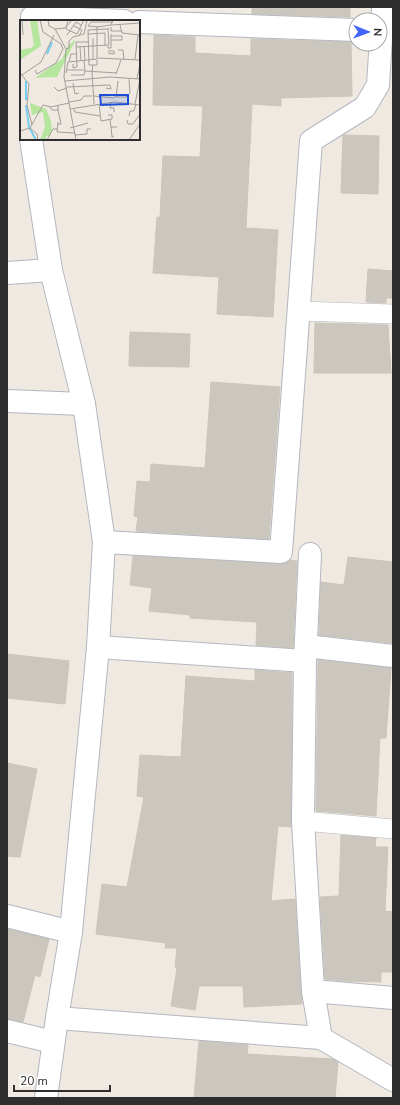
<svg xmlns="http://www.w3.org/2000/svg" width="400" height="1105" font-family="'Nunito Sans',sans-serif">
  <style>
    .building { fill: #cbc7bf; stroke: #cbc5ba }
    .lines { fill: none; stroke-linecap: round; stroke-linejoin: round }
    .lane-casing { stroke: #b4b7c1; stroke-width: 20 }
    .street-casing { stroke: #b4b7c1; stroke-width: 24 }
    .lane { stroke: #fff; stroke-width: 19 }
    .street { stroke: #fff; stroke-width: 22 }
    .inset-river { fill: none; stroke: #75cff0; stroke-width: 2 }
    .inset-road { fill: none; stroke: #a29e99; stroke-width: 1 }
    .view { fill: #1d4ed8; fill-opacity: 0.15; stroke: #1d4ed8; stroke-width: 2 }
    .inset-edge { fill: none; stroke: #2e2e2e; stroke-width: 2 }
  </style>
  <rect width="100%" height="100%" fill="#efe9e1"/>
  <g class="building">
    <polygon points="252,7 350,7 350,17 252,14"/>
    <polygon points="154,35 195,37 195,53 251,56 251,39 351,42 352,96 281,98 281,106 252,104 246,228 278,230 273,317 217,314 219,277 153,273 157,217 160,217 163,156 200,157 203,106 153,105"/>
    <polygon points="344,135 379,136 378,194 341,193 343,136"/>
    <polygon points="368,269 393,271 393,298 386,298 386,303 366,302"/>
    <polygon points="315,323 388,325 391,373 314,373"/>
    <polygon points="130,332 190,334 189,367 129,366"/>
    <polygon points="211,382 280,387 269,539 136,531 138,517 134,516 137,481 150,482 151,464 205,468"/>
    <polygon points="133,556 280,564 286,563 290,560 297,561 293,648 256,645 257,622 190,618 190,615 149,611 152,588 130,585"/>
    <polygon points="348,557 393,562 392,643 319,635 321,582 344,585"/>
    <polygon points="7,654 69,661 65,704 7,698"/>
    <polygon points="318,660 391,668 386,738 380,738 376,816 316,811"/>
    <polygon points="255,670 292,673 291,827 278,826 271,901 295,899 301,992 302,1004 244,1007 243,986 199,986 195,1010 171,1006 177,968 175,967 177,948 165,948 166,943 96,934 102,884 127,887 144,797 137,796 140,755 181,757 186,676 255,681"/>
    <polygon points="7,763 37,769 20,857 7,856"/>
    <polygon points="341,835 376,838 375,847 388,847 385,911 393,912 393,972 381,972 381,982 344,981 325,979 320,897 339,896"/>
    <polygon points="7,929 49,939 40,977 35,975 23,1022 7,1019"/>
    <polygon points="199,1041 248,1045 247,1054 333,1059 338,1062 335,1098 194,1098"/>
  </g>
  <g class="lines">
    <defs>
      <g id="lane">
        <polyline points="298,311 393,314"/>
        <polyline points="303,821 393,829"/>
      </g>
      <g id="street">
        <polyline points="32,17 124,21"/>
        <polyline points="139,22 356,30"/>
        <polyline points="31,139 51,270 84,404 104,542 98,647 71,932 57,1018 46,1098"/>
        <polyline points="7,273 51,270"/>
        <polyline points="7,401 84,404"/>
        <polyline points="104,542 281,552 311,141 365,107 378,85 383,7"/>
        <polyline points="310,554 305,661 303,821 313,991 321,1038 393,1080"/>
        <polyline points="306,646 393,656"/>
        <polyline points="98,647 305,661"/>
        <polyline points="7,916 71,932"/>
        <polyline points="313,991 393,998"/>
        <polyline points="57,1018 321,1038"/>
        <polyline points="7,1031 53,1042"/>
      </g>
    </defs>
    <use href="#lane" class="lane-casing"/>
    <use href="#street" class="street-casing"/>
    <use href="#lane" class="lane"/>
    <use href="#street" class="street"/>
  </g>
  <g transform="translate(20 20)">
    <rect width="120" height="120" fill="#efe9e1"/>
    <path d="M10 0H17L21 26 0 40V30L11 28 14 25ZM56 19 37 57 15 58 42 39 48 26ZM10 83 26 89 31 101 32 111 29 116H26V120H20L25 107 23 92 12 95Z" fill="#b6e59e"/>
    <path class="inset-river" d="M27 34 32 22M6 80V61M6 85 9 107 16 120"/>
    <path class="inset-road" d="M2 0 3 15M28 0 29 6 35 9 45 8 52 0M48 0 46 9 57 14 64 0M91 5 120 3M100 5 102 13 120 15M54 6 62 10 59 16M78 7 68 6 71 2H93M91 7V11H101M35 9 46 29 44 57 56 120M68 14 85 13V26M47 15 56 2 61 5M91 16H102V20H91M73 18V40M64 26 65 41M88 26V28H91V14M56 27 89 25 88 8M60 27 61 41M46 29 49 28V21L53 17 64 14 67 0M98 30H103L104 40M88 33 94 34V31H88M78 38 120 40M115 39 118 15M64 41 65 51 97 53M49 42 51 34H57M53 44V48L57 47 56 22H69M73 45H69L68 10 88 9M15 50 17 54 36 43 43 29 41 24 23 12 20 0M46 50H64M0 53 9 64 7 85 12 105M46 53 48 42 77 39V7L91 5 93 0M96 54 101 40M2 55 21 42 34 15M51 55H64L65 51M117 59 120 44M45 61 90 57 120 59 115 84M53 63 55 74 59 73M34 67 38 71 47 68M47 67 90 65 91 69 86 68M74 76 94 78M94 77H106L110 73 109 59M96 77 98 61M49 82 61 80 64 76H72M91 83 90 88H94V92M74 84 72 52 73 45H77V40M79 84 81 101 92 99V95H88M30 87 32 90H38V86M50 89 94 82 120 85M54 89 55 92 80 96M109 96 110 91H114L116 84M90 100 91 107H97M107 100 108 104H113L120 94M38 102 37 112 55 113M38 104H41L38 90M91 107 92 117 94 116M10 108 17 114 18 120M50 108 68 103M0 111 10 108 23 85 31 87 49 83M55 115 67 114V109H71M27 120 33 109H37M109 120 120 104"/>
    <path class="view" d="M80 75H108V84L81 85Z"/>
    <rect width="120" height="120" class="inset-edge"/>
  </g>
  <rect width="400" height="1105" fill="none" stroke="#2e2e2e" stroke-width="16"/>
  <g transform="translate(368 32) rotate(91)"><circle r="19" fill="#ffffff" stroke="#ababab"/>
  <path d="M0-3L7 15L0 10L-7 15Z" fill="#4264fb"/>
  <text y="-6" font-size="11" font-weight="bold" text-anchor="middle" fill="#2e2e2e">N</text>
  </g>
  <path d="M14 1085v6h96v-6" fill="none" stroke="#2e2e2e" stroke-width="2"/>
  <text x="20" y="1085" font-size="12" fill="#2e2e2e" stroke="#ffffff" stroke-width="3" paint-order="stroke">20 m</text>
</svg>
